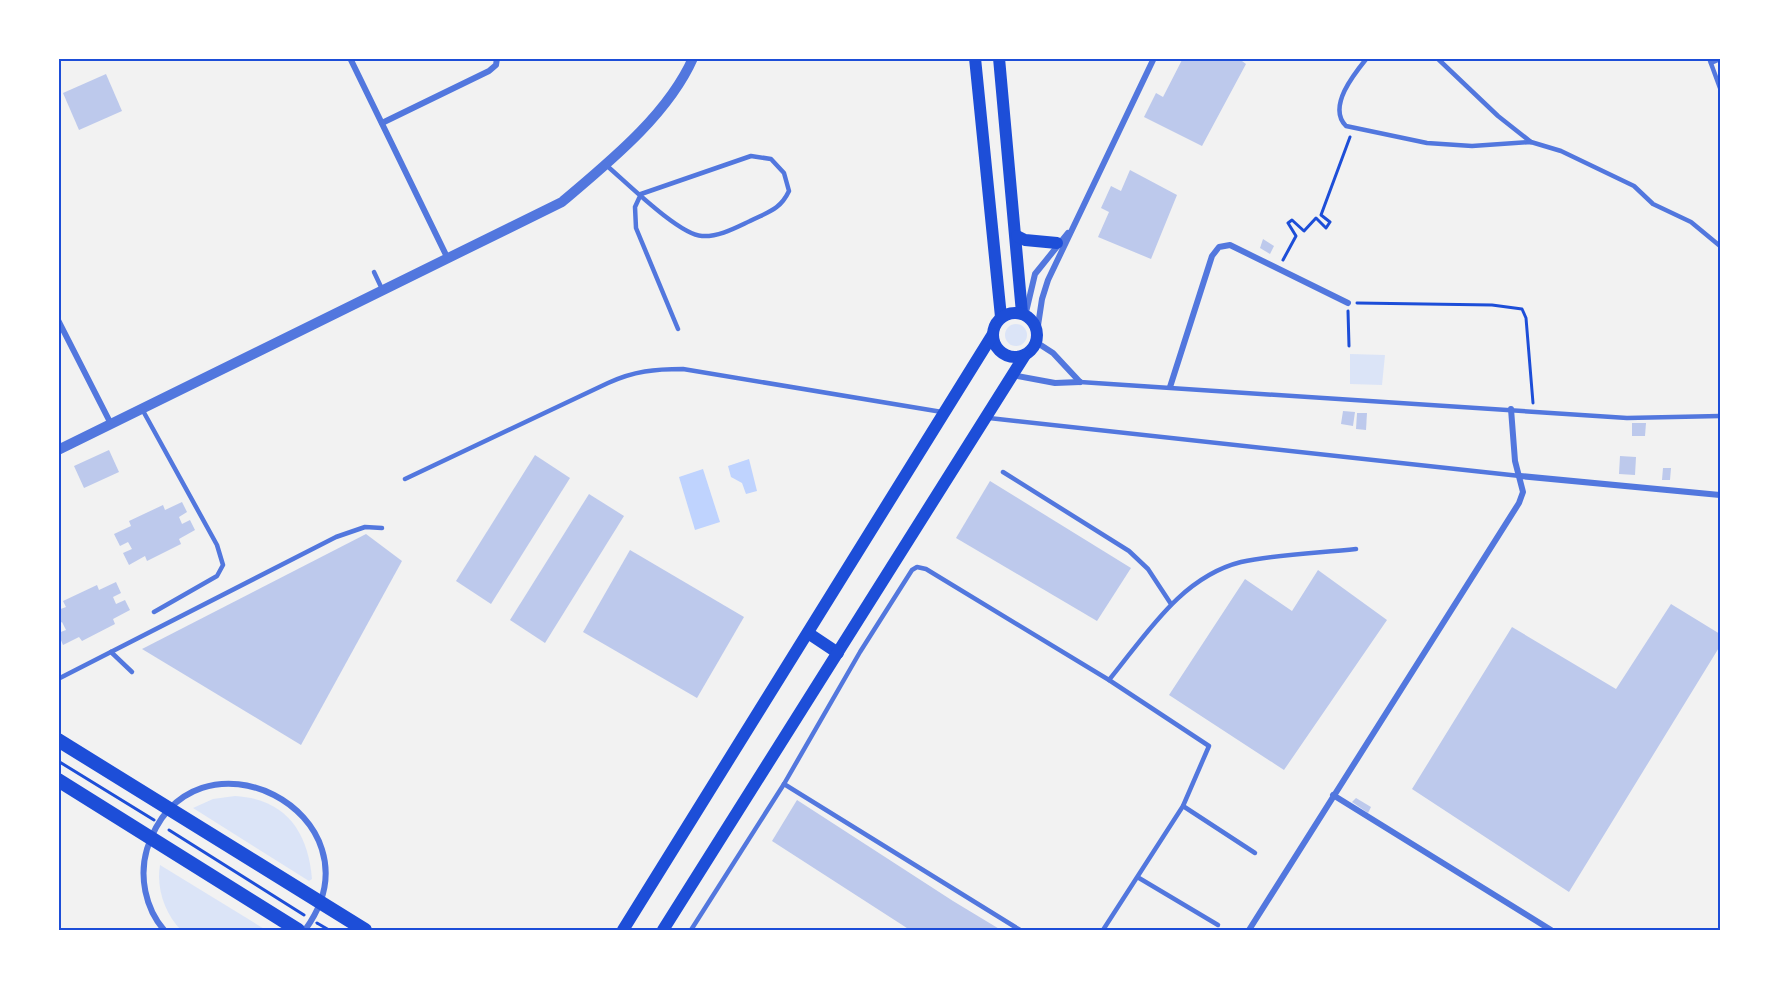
<svg xmlns="http://www.w3.org/2000/svg" width="1779" height="989" font-family="Mulish,sans-serif">
  <style>
    .green { fill: #dbe4f7 }
    .water { fill: #bfd3fe }
    .building { fill: #bdc9ec }
    .lines { fill: none; stroke-linecap: round; stroke-linejoin: round }
    .path { stroke: #1d4ed8; stroke-width: 3 }
    .service { stroke: #5277de; stroke-width: 4.5 }
    .minor { stroke: #5277de; stroke-width: 6 }
    .tertiary { stroke: #5277de; stroke-width: 10 }
    .secondary { stroke: #1d4ed8; stroke-width: 12 }
    .trunk { stroke: #1d4ed8; stroke-width: 14 }
    .neatline { fill: none; stroke: #1d4ed8; stroke-width: 2 }
  </style>
  <rect width="100%" height="100%" fill="#f2f2f2"/>
  <g class="green">
    <circle cx="1016" cy="335" r="11"/>
    <polygon points="1350,354 1385,355 1382,385 1350,384"/>
    <path d="M235 796C286 799 308 832 312 879L309 881 193 808 213 799Z"/>
    <path d="M160 865 266 930H181C165 914 156 888 160 865Z"/>
  </g>
  <g class="water">
    <polygon points="749,459 757,491 746,494 742,483 731,477 728,466"/>
    <polygon points="703,469 720,522 695,530 679,477"/>
  </g>
  <g class="building">
    <polygon points="1183,58 1238,58 1246,64 1202,146 1144,117 1156,93 1163,97"/>
    <polygon points="106,74 122,111 79,130 63,93"/>
    <polygon points="1130,170 1177,195 1151,259 1098,237 1109,212 1101,208 1111,186 1121,191"/>
    <polygon points="1263,239 1274,246 1270,254 1260,248"/>
    <polygon points="1343,411 1355,412 1353,426 1341,424"/>
    <polygon points="1357,413 1367,413 1366,430 1356,429"/>
    <polygon points="1632,423 1646,423 1645,436 1632,436"/>
    <polygon points="109,450 119,472 84,488 74,466"/>
    <polygon points="535,455 570,478 491,604 456,581"/>
    <polygon points="1620,456 1636,457 1635,475 1619,474"/>
    <polygon points="1663,468 1671,468 1670,480 1662,480"/>
    <polygon points="990,481 1131,568 1097,621 956,538"/>
    <polygon points="589,494 624,516 545,643 510,620"/>
    <polygon points="182,502 187,512 179,517 182,524 190,520 195,530 179,539 181,544 147,561 145,556 129,565 123,553 132,549 128,542 120,546 114,534 131,526 129,521 163,505 165,510"/>
    <polygon points="366,534 402,561 301,745 142,649"/>
    <polygon points="630,550 744,617 697,698 583,632"/>
    <polygon points="1318,570 1387,620 1284,770 1169,695 1245,579 1292,611"/>
    <polygon points="116,582 121,593 113,597 116,604 125,600 130,610 113,619 115,624 82,641 79,637 63,645 58,633 66,630 62,622 58,624 58,610 66,607 63,601 97,585 99,590"/>
    <polygon points="1671,604 1720,634 1720,646 1569,892 1412,789 1512,627 1616,689"/>
    <polygon points="1356,798 1371,807 1368,813 1352,802"/>
    <polygon points="797,800 953,901 1001,930 910,930 772,841"/>
  </g>
  <g class="lines">
    <g class="path">
      <polyline points="1283,260 1296,236 1288,223 1292,220 1304,231 1316,218 1326,228 1330,222 1321,215 1350,137"/>
      <polyline points="1357,303 1492,305 1522,309 1526,318 1533,403"/>
      <polyline points="1348,311 1349,346"/>
      <polyline points="58,761 154,820"/>
      <polyline points="169,830 304,915"/>
      <polyline points="317,923 329,930"/>
    </g>
    <g class="service">
      <path d="M1367 58C1354 74 1327 107 1346 126L1427 143 1472 146 1531 142 1561 151 1634 186 1653 204 1691 222 1720 246"/>
      <polyline points="1437,58 1498,116 1531,142"/>
      <polyline points="1709,58 1720,88"/>
      <polyline points="1711,63 1720,59"/>
      <path d="M606 165C626 182 679 235 702 236 719 237 735 228 750 221 768 212 780 210 789 191L784 173 771 159 751 156 641 194 635 207 636 228 678 329"/>
      <polyline points="374,272 382,289"/>
      <polyline points="1080,382 1627,418 1720,416"/>
      <polyline points="142,409 217,545 223,565 217,576 154,612"/>
      <polyline points="989,418 1520,476"/>
      <polyline points="1003,472 1129,551 1148,569 1171,604"/>
      <path d="M405 479 608 383C634 371 655 369 683 369L942 412"/>
      <polyline points="111,652 132,672"/>
      <polyline points="58,679 336,537 365,527 382,528"/>
      <path d="M1109 680C1146 635 1181 577 1241 562 1276 554 1319 553 1356 549"/>
      <polyline points="784,784 1020,930"/>
      <polyline points="1183,806 1255,853"/>
      <polyline points="1139,878 1218,925"/>
      <polyline points="691,930 784,784 860,652 912,570 917,567 926,569 1109,680 1209,746 1183,806 1103,930"/>
    </g>
    <g class="minor">
      <polyline points="350,58 448,259"/>
      <polyline points="382,123 489,71 496,65 497,58"/>
      <polyline points="1026,312 1035,274 1068,233"/>
      <polyline points="58,320 111,424"/>
      <polyline points="1037,332 1042,299 1048,280 1154,58"/>
      <polyline points="1036,342 1053,353 1080,382"/>
      <polyline points="1012,375 1055,383 1080,382"/>
      <polyline points="1170,387 1212,256 1219,247 1230,245 1348,303"/>
      <polyline points="1520,476 1720,495"/>
      <polyline points="1333,795 1551,930"/>
      <path d="M164 930C145 908 139 876 147 849 191 713 389 814 305 930"/>
      <polyline points="1249,930 1519,503 1523,492 1515,461 1511,409"/>
    </g>
    <path class="tertiary" d="M58 450 562 202C608 163 668 115 693 58"/>
    <g class="secondary">
      <polyline points="975,58 1001,317"/>
      <polyline points="999,58 1022,313"/>
      <polyline points="1017,236 1025,240 1057,243"/>
      <circle cx="1015" cy="335" r="22"/>
      <polyline points="808,633 838,653"/>
      <polyline points="623,930 993,334"/>
      <polyline points="663,930 1025,355"/>
    </g>
    <g class="trunk">
      <polyline points="58,740 365,930"/>
      <polyline points="58,780 298,930"/>
    </g>
  </g>
  <rect width="1779" height="989" fill="none" stroke="#ffffff" stroke-width="120"/>
  <rect x="60" y="60" width="1659" height="869" class="neatline"/>
</svg>
